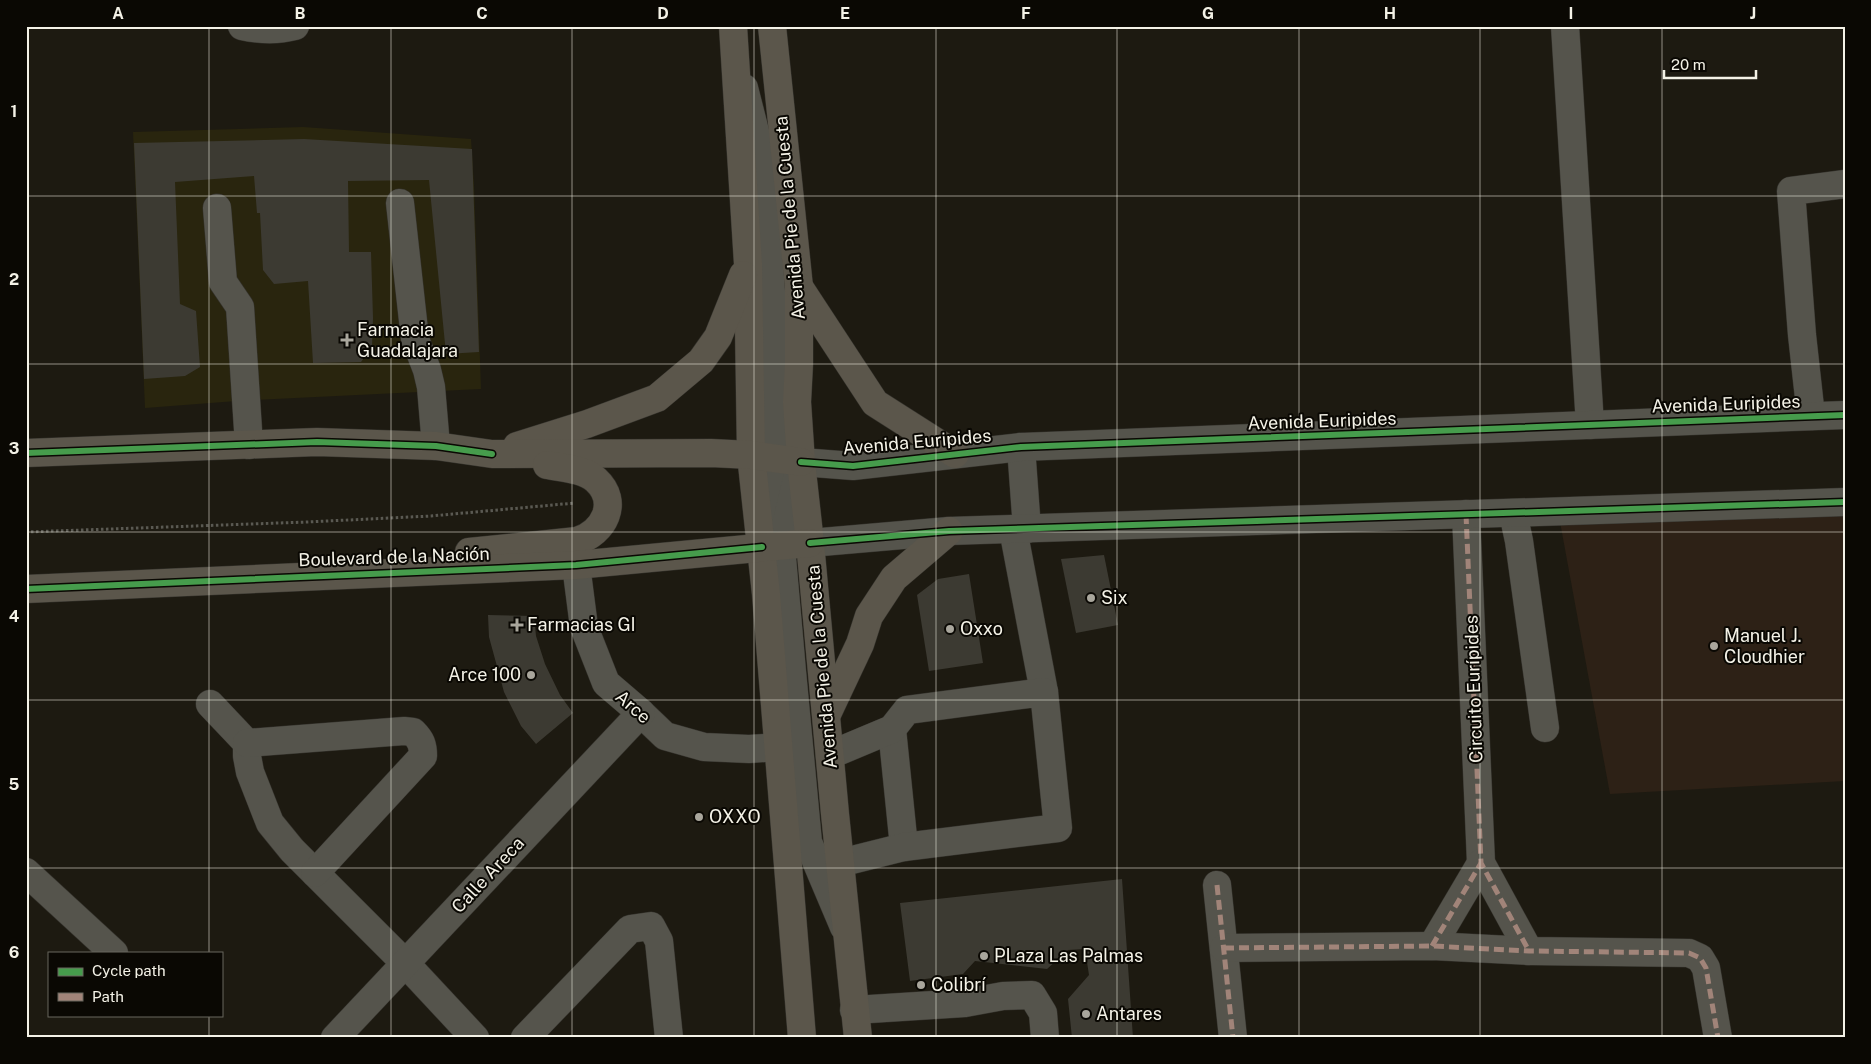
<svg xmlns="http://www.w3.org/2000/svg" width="1871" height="1064" font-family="'Public Sans',sans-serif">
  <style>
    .built { fill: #29250e }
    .education { fill: #2d2116 }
    .building { fill: #3c3a32 }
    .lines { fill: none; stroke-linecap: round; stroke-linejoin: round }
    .minor-casing { stroke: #35332d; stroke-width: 29 }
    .major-casing { stroke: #35332d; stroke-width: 29 }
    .path { stroke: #5a5952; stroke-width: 3; stroke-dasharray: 2.5 2.5; stroke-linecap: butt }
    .minor { stroke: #55544c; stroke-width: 28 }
    .major { stroke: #5b564b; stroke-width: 28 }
    .quiet { stroke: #a18479; stroke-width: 5; stroke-dasharray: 10 5; stroke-linecap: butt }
    .cycleway-casing { stroke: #0a0803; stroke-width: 9 }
    .cycleway { stroke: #469c4c; stroke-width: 6 }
    .grid { fill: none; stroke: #f4f2e7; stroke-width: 1; stroke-opacity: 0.55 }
    .poi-dot { fill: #a9a69c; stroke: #0a0803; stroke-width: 2 }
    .labels { text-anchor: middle; stroke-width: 4; stroke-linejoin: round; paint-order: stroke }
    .street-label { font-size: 18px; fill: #f4f2e7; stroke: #0a0803 }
    .poi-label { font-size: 18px; fill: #f4f2e7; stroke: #0a0803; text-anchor: start }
    .neatline { fill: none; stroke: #f4f2e7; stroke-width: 2 }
    .grid-label { font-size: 16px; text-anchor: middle; font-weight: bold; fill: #f4f2e7 }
  </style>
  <rect width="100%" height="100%" fill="#1d1a11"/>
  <polygon class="built" points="303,127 471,139 474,185 481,389 236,401 145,408 133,132"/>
  <polygon class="education" points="1845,502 1845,781 1610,794 1558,511"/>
  <g class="building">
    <polygon points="304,139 472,149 479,352 446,354 429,180 348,181 349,252 371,252 373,318 372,347 361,362 313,363 308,281 274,284 263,270 260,213 257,213 254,176 175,182 180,304 196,311 200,367 185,376 144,379 134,143"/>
    <polygon points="1104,555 1118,625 1076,633 1061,559"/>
    <polygon points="969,574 983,663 929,671 917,595 938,579"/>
    <polygon points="488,615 534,616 536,636 545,664 560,695 573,713 536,744 521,726 504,692 489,637"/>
    <polygon points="1122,879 1133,1038 1072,1038 1068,999 1089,975 1085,949 1068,950 1047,969 975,961 963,974 910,981 900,903"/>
  </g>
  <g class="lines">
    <defs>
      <g id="minor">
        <path d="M242 26C260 30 276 31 295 26"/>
        <polyline points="1565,26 1590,425"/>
        <polyline points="744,88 761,155 773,318 775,404 778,458 763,540"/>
        <polyline points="400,203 415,339 427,370 431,387 436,446"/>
        <polyline points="217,208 223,282 240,307 249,445"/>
        <polyline points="1811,416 1802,335 1791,191 1845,184"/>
        <polyline points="1021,447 1027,529"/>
        <polyline points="1513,513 1519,541 1545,728"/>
        <polyline points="1466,514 1481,863 1529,951"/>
        <polyline points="1013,529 1044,692"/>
        <polyline points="810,543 949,531 1845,502"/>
        <polyline points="576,565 584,627 606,683 641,713 665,736 704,747 749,749 779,747"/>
        <polyline points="210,704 247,743 247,756 250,772 270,823 292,850 406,964 475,1038"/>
        <polyline points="892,729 904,847"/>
        <path d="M247 743 404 731 413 732C421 740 423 745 423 756L315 873"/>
        <polyline points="830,755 892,729 907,710 1044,692 1058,828 904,847 840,863"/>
        <polyline points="26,872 114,953"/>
        <polyline points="1217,885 1233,1038"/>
        <polyline points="844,927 808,842 792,671 781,546 801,462 853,466 1021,447 1845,415"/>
        <polyline points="1432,946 1481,863"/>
        <polyline points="1224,948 1432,946 1529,951 1689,953 1700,958 1706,968 1718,1038"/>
        <polyline points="854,1010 965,1003 1003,996 1032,995 1043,1013 1045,1038"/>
        <polyline points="335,1038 641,713"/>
        <polyline points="525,1038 630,929 651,926 659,941 669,1038"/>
      </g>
      <g id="major">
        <polyline points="733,26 748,264 751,455 766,594 802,1038"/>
        <polyline points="772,26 799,287 799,364 797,402 801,462 810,543 835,814 858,1038"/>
        <polyline points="799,287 875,403 955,454"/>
        <polyline points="517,446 587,424 657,398 701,361 718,337 743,275"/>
        <polyline points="26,453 317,442 436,446 492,454 711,453 751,455 801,462"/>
        <path d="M469 552 577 541C604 533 620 502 596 480 584 469 563 468 547 465"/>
        <polyline points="26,589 576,565 810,543"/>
        <polyline points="827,714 860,644 869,616 894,578 949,531"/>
      </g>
    </defs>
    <use href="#minor" class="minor-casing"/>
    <use href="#major" class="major-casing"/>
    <polyline class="path" points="26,532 307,522 431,516 575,503"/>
    <use href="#minor" class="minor"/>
    <use href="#major" class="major"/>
    <g class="quiet">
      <polyline points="1466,514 1481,863 1529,951"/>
      <polyline points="1217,885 1233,1038"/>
      <polyline points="1432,946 1481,863"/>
      <polyline points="1224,948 1432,946 1529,951 1689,953 1700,958 1706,968 1718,1038"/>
    </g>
    <defs>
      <g id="cycleway">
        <polyline points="26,453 317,442 436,446 492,454"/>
        <polyline points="801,462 853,466 1021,447 1845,415"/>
        <polyline points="810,543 949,531 1845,502"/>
        <polyline points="26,589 576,565 762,547"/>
      </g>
    </defs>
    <use href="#cycleway" class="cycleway-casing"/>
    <use href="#cycleway" class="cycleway"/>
  </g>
  <path class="grid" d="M209 26V953M391 26V1038M572 26V1038M754 26V1038M936 26V1038M1117 26V1038M1299 26V1038M1480 26V1038M1662 26V1038M26 196H1845M26 364H1845M26 532H1845M26 700H1845M26 868H1845M209 1015V1038"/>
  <g class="poi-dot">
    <path d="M344.5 332.5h5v5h5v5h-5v5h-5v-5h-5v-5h5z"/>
    <circle cx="1091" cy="598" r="5"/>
    <path d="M514.5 617.5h5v5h5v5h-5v5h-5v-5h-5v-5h5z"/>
    <circle cx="950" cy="629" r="5"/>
    <circle cx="1714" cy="646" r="5"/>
    <circle cx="531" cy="675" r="5"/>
    <circle cx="699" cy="817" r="5"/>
    <circle cx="984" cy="956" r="5"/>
    <circle cx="921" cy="985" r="5"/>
    <circle cx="1086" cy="1014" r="5"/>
  </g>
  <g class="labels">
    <g class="street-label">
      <text transform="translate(790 218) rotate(-95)" y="6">Avenida Pie de la Cuesta</text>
      <text transform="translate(1726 404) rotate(-2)" y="6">Avenida Euripides</text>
      <text transform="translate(1322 421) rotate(-2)" y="6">Avenida Euripides</text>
      <text transform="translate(917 442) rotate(-5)" y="6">Avenida Euripides</text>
      <text transform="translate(394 557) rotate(-2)" y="6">Boulevard de la Nación</text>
      <text transform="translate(822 667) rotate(-95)" y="6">Avenida Pie de la Cuesta</text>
      <text transform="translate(1474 689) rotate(-92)" y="6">Circuito Eurípides</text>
      <text transform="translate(633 707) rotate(41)" y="6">Arce</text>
      <text transform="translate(488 875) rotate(-47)" y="6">Calle Areca</text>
    </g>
    <g class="poi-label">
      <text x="357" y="336">Farmacia<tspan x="357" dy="21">Guadalajara</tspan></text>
      <text x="1101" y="604">Six</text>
      <text x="527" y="631">Farmacias GI</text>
      <text x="960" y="635">Oxxo</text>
      <text x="1724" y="642">Manuel J.<tspan x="1724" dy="21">Cloudhier</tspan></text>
      <text x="521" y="681" text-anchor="end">Arce 100</text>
      <text x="709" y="823">OXXO</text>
      <text x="994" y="962">PLaza Las Palmas</text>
      <text x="931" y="991">Colibrí</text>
      <text x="1096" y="1020">Antares</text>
    </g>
  </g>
  <rect width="1871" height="1064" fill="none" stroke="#0a0803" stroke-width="55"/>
  <rect x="48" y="952" width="175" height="65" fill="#0a0803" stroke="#68665e"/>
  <rect x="58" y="968" width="25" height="8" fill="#469c4c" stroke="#68665e"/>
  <text x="92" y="976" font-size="15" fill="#f4f2e7">Cycle path</text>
  <rect x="58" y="993" width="25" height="8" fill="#a18479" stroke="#68665e"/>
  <text x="92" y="1002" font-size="15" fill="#f4f2e7">Path</text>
  <path d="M1664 70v8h92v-8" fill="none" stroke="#f4f2e7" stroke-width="2.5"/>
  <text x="1671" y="70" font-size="15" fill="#f4f2e7" stroke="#0a0803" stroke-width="4" paint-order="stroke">20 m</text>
  <rect x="28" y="28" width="1816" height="1008" class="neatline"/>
  <g class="grid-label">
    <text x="118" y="19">A</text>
    <text x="300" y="19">B</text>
    <text x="482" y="19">C</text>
    <text x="663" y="19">D</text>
    <text x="845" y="19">E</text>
    <text x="1026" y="19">F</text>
    <text x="1208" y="19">G</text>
    <text x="1390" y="19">H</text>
    <text x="1571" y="19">I</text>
    <text x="1753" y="19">J</text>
    <text x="14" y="117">1</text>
    <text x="14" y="285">2</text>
    <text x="14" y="454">3</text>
    <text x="14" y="622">4</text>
    <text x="14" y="790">5</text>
    <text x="14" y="958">6</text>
  </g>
</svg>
